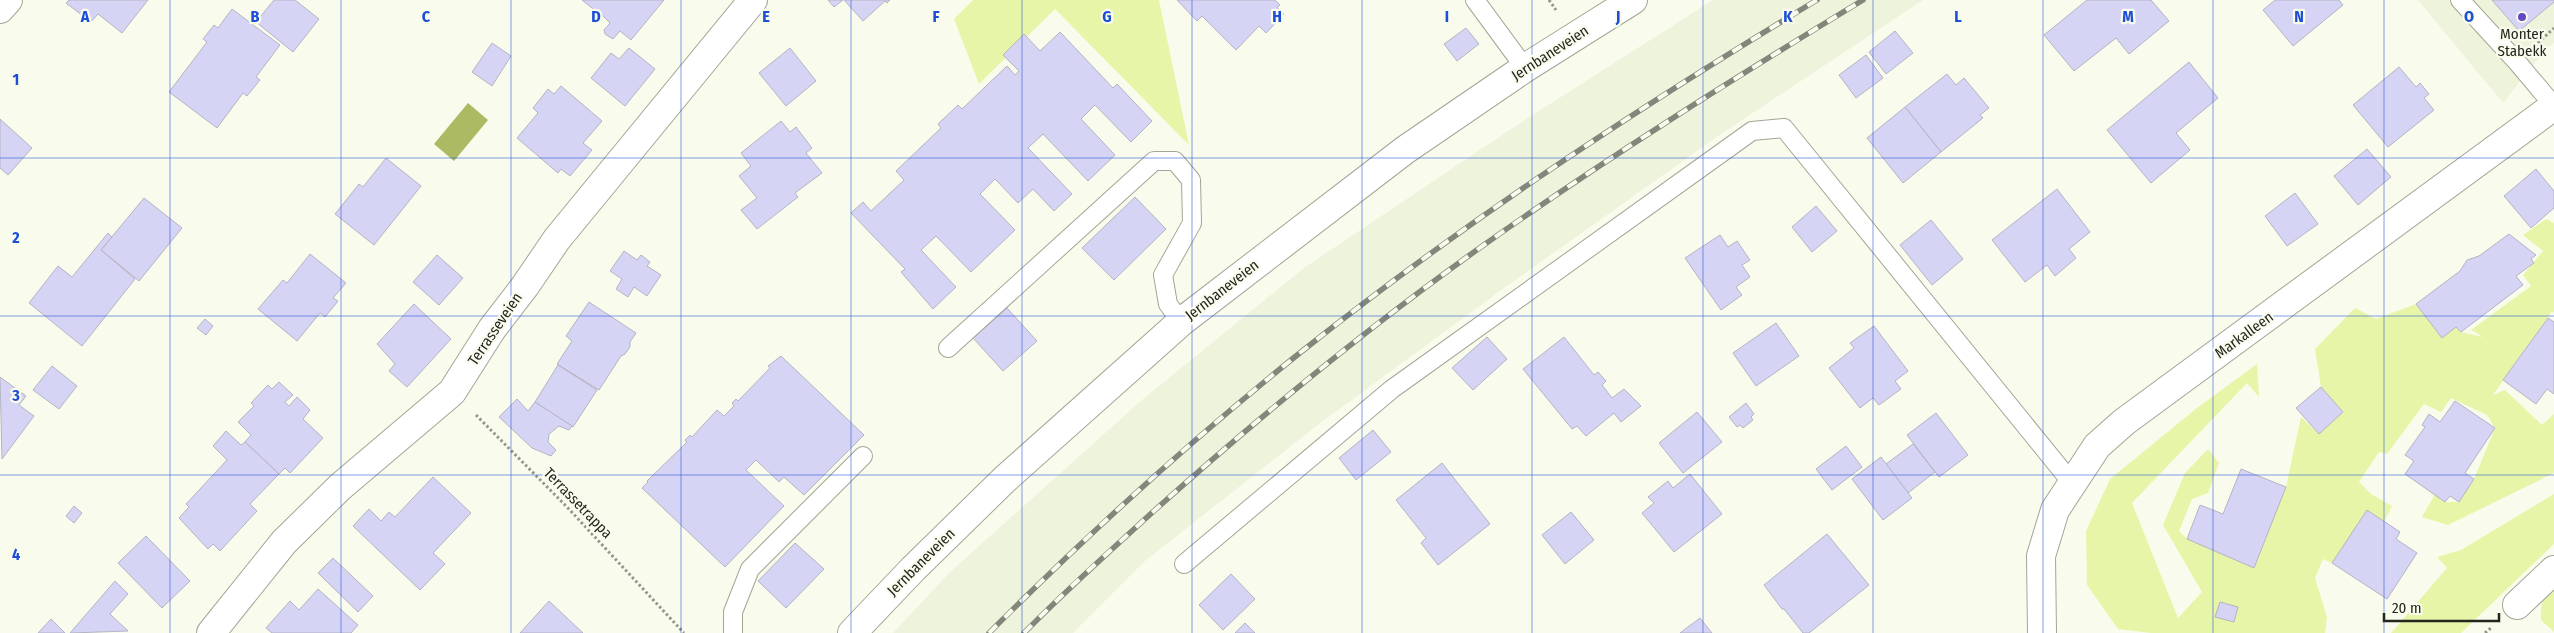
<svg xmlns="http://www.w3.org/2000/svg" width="2554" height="633" font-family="'Fira Sans Condensed',sans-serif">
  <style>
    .built { fill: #eef3db }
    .green { fill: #e7f5a8 }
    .water { fill: #acba64 }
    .building { fill: #d6d4f5; stroke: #b4b3c3 }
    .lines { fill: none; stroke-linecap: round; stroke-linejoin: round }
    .lane-casing { stroke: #a2a696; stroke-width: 20 }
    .street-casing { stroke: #a2a696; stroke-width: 30 }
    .secondary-casing { stroke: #a2a696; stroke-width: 30 }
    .path { stroke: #94968b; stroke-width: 3; stroke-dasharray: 2.5 2.5; stroke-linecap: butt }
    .lane { stroke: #fff; stroke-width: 18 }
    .street { stroke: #fff; stroke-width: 28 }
    .secondary { stroke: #fff; stroke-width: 28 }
    .rail-casing { stroke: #83867b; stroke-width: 5.5 }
    .rail { stroke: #f9fcec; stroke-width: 4; stroke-dasharray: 11; stroke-linecap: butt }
    .grid { fill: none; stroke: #1d4ed8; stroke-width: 1; stroke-opacity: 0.55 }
    .poi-dot { fill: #6348c1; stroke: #f9fcec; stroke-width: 2 }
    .labels { text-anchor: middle; stroke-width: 4.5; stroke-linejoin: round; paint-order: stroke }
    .poi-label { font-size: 15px; fill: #23251f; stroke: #f9fcec }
    .street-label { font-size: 15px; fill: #23251f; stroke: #f9fcec }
    .grid-label { font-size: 16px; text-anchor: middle; font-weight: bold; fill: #1d4ed8; stroke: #f9fcec; stroke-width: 4.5; stroke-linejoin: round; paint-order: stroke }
  </style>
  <rect width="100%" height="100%" fill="#f9fcec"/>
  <g class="built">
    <polygon points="1713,0 1923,0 1718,136 1500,291 1315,427 1145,561 1073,633 893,633 949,573 1143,399 1304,268 1514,127"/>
    <polygon points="2418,0 2554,0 2554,43 2546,49 2503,103"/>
  </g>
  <g class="green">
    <polygon points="973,0 1159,0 1189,145 1055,9 979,84 954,19"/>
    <polygon points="2546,219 2554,223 2554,313 2552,311 2493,395 2505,390 2542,425 2554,414 2554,473 2448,525 2422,517 2435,494 2445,502 2459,502 2474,479 2495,428 2487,415 2451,398 2441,412 2424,404 2387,454 2379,452 2359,482 2371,494 2392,506 2384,522 2332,563 2323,559 2315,578 2327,617 2325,633 2151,633 2118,629 2087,585 2086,531 2110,479 2197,408 2257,364 2259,397 2247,383 2132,503 2178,618 2202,592 2163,525 2185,473 2208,449 2219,463 2208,493 2192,499 2179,531 2187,539 2254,568 2286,487 2301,417 2319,434 2343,412 2321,387 2315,349 2355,308 2376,319 2416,304 2442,338 2456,327 2461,332 2483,337 2471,330 2531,286 2523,275 2543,251 2523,235"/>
    <polygon points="2554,494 2554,544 2461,633 2391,633 2447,568 2437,557 2461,550"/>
    <path d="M2554 584V632L2541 620C2540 605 2543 594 2554 584Z"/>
  </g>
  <polygon class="water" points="468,103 488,120 454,161 434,144"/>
  <g class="building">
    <polygon points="69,0 148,0 122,33 98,14 91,22 66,3"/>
    <polygon points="274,0 295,0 319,19 293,52 256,22"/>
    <polygon points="582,0 664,0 631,40 620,31 613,39 605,34 604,30 610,23 599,12 598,13"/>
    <polygon points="828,0 843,0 834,7"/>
    <polygon points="844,0 890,0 887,3 885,1 863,21"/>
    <polygon points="1177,0 1275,0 1280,5 1277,7 1284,14 1266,33 1259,26 1236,50 1202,16 1197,21"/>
    <polygon points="2087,0 2151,0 2169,21 2129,54 2116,38 2074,71 2044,35"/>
    <polygon points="2275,0 2339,0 2343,5 2293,46 2263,10"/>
    <polygon points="2492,0 2554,0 2554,2 2519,31"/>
    <polygon points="232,9 280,45 256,77 260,80 247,96 243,93 217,128 169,92 207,42 203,39 214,25 218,28"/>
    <polygon points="1466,28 1479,44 1457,61 1444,44"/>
    <polygon points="1895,31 1913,53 1886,74 1869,52"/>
    <polygon points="1060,32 1113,88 1117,84 1152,121 1131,142 1095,105 1081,119 1115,155 1088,181 1043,134 1028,148 1072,194 1054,211 1033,189 1018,203 995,179 980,194 1015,230 971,272 936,236 921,250 956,287 933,309 901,272 905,269 851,213 863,202 871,211 904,180 896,171 941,128 938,124 958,105 962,109 1007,66 1015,75 1019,71 1003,55 1024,34 1040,51"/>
    <polygon points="492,43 511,56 492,86 472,72"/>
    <polygon points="629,48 655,69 625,106 591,78 611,53 619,59"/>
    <polygon points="790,48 816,81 786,106 759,73"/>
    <polygon points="1866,55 1883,78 1856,98 1839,75"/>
    <polygon points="2189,62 2218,98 2176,133 2190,150 2151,183 2107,130"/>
    <polygon points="2399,67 2416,87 2420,83 2429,94 2424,98 2434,110 2388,147 2353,105"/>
    <polygon points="1947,74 1956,85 1964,78 1989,108 1980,115 1983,118 1941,152 1905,107"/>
    <polygon points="561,86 602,121 583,143 592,150 570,176 561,169 558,173 517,138 538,113 533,108 548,89 554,94"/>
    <polygon points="1905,107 1941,152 1903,183 1867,138"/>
    <polygon points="0,119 32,148 8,175 0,168"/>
    <polygon points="781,121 790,132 796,127 812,148 806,153 822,173 795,193 798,197 757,229 741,210 757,198 739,176 751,166 741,153"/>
    <polygon points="2367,149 2391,177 2358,205 2334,176"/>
    <polygon points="386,158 421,186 374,245 335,214 359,184 363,187"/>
    <polygon points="2536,169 2554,191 2554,208 2531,228 2504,196"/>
    <polygon points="2057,189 2090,232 2069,249 2076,258 2055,276 2047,265 2025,282 1992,240"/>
    <polygon points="2295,193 2318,224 2287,246 2265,216"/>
    <polygon points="1135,197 1166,229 1114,280 1082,248"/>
    <polygon points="144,198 182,228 139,281 101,250"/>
    <polygon points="1816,206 1837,231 1812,252 1792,227"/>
    <polygon points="1931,220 1963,259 1932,285 1900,245"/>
    <polygon points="108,233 112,237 101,250 135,279 82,346 29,303 58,266 72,277"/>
    <polygon points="2509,234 2536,255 2531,259 2534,263 2516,276 2523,285 2461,332 2456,327 2442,338 2416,304 2460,271 2467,260 2479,256"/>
    <polygon points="1720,235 1728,247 1737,241 1750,260 1742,265 1750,277 1736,287 1742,295 1721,310 1685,258"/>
    <polygon points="624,251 637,260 641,255 650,262 647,266 661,275 647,296 634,287 628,297 616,289 622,279 610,271"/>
    <polygon points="310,254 346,283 333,298 338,301 325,317 320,313 297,341 258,309 283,280 287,283"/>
    <polygon points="437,255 463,278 439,305 413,282"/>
    <polygon points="589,302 636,333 630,342 630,347 625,354 621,356 599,390 557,364 572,341 566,336"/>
    <polygon points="414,304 451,339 407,387 389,371 395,364 377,344"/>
    <polygon points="1007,308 1037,341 1003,371 973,338"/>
    <polygon points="2548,318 2554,322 2554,394 2547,389 2536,404 2503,380"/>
    <polygon points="205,319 213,326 206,335 197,328"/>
    <polygon points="1776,323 1799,356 1756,386 1733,353"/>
    <polygon points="1874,326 1908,371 1895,381 1901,389 1879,405 1873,398 1860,408 1829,368 1854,348 1850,343"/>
    <polygon points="1487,337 1507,359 1473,390 1452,368"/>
    <polygon points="1564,337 1594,375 1598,372 1606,381 1602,385 1612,398 1624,389 1641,406 1621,422 1614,413 1586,436 1577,426 1572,429 1523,369"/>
    <polygon points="781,356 864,435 804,495 784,477 779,482 756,460 746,470 784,506 725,567 642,488 648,482 647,481 687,442 685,440 690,435 692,437 717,410 724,416 734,406 732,403 736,399 738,401 770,368 768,366"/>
    <polygon points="558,365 597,390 573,427 535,402"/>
    <polygon points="52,366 77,386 59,409 33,390"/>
    <polygon points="0,377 26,396 19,405 34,416 2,459"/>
    <polygon points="279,382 293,395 285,402 289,406 297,397 310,410 303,419 323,438 290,473 285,468 279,474 245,442 251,435 238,422 254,406 251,403 268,385 272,389"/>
    <polygon points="2321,387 2343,412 2319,434 2296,408"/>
    <polygon points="517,399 528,411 535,402 572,426 569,430 559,426 549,434 548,442 556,450 551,456 532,448 499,417"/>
    <polygon points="2455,401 2495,428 2465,473 2474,479 2459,502 2450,496 2445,502 2405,474 2414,461 2405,455 2425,427 2422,425 2429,414 2440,422"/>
    <polygon points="1746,403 1754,414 1751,417 1753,420 1743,428 1740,425 1737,427 1729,417"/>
    <polygon points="1697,412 1722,442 1683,473 1659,443"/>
    <polygon points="1936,413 1968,455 1939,477 1907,435"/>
    <polygon points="1373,430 1391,452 1356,480 1339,458"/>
    <polygon points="226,431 241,445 245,442 279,474 250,504 257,511 220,551 213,544 208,549 179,518 189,507 186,504 227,460 213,446"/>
    <polygon points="1913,444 1935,472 1908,493 1886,464"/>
    <polygon points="1846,446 1862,467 1832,490 1816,469"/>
    <polygon points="1881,457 1912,498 1883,520 1852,479"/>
    <polygon points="1442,463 1490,524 1438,565 1421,543 1426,538 1396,500"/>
    <polygon points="2241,469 2286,487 2254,568 2187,539 2200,505 2223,514"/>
    <polygon points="1690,474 1722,514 1674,552 1642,513 1654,503 1648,497 1668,481 1673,488"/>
    <polygon points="433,477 471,513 433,553 445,564 420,590 353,526 369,509 381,521 389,512 395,517"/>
    <polygon points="74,506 82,513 74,523 66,516"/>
    <polygon points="2367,510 2400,532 2396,539 2417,553 2387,599 2332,563"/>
    <polygon points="1571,512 1594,540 1565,564 1542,535"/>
    <polygon points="1827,534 1869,585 1809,633 1803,633 1784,609 1782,609 1764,585"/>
    <polygon points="146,536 190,581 162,608 118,563"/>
    <polygon points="795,543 824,569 786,608 758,581"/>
    <polygon points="333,558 373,596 358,612 318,573"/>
    <polygon points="1231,574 1255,599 1223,630 1199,605"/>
    <polygon points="115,581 128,594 110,614 128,631 70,633"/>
    <polygon points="318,589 358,625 351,633 272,633 266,628 290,601 299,610"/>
    <polygon points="549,601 583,633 520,633"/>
    <polygon points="2220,602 2238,607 2234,622 2215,617"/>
    <polygon points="1700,618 1712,633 1680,633"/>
    <polygon points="51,619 65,633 38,633"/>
    <polygon points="1245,623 1255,633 1235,633"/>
  </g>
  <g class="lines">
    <defs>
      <g id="lane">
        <polyline points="1475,0 1525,68"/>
        <polyline points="2460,0 2517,62 2554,106"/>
        <polyline points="948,348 1154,161 1175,161 1191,180 1192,223 1163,275 1168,304 1181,322"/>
        <polyline points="1184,564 1392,389 1752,131 1784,128 2072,483"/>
        <polyline points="733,633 733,612 750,569 863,456"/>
      </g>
      <g id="street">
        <polyline points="0,9 8,0"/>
        <polyline points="2517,605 2554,570"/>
        <polyline points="211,633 284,542 340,487 452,392 492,329 525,286 557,239 753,0"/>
        <polyline points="852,633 913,569 1005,479 1181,322 1405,150 1525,68 1633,0"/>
      </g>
      <polyline id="secondary" points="2042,633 2041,556 2055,510 2097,446 2124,422 2554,106"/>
    </defs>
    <use href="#lane" class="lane-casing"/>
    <use href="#street" class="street-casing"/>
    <use href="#secondary" class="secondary-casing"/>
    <g class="path">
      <polyline points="1549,0 1556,10"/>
      <polyline points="2538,43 2554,28"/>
      <polyline points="476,415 567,507 684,633"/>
      <polyline points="2485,633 2492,627"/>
    </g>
    <use href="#lane" class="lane"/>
    <use href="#street" class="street"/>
    <use href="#secondary" class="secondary"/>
    <defs>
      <g id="rail">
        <path d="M989 633C1088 534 1191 440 1301 352 1464 222 1638 108 1817 0"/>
        <path d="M1024 633C1066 590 1111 550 1155 510 1259 417 1367 328 1481 247 1605 159 1733 79 1863 0"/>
      </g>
    </defs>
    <use href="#rail" class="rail-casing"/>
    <use href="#rail" class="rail"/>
  </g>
  <path class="grid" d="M170 0V633M341 0V633M511 0V633M681 0V633M851 0V633M1022 0V633M1192 0V633M1362 0V633M1532 0V633M1703 0V633M1873 0V633M2043 0V633M2213 0V633M2384 0V633M0 158H2554M0 316H2554M0 475H2554"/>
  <circle class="poi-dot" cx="2522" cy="17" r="5"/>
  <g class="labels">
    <g class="poi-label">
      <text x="2522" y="39">Monter<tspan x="2522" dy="17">Stabekk</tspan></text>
    </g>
    <g class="street-label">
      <text transform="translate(1550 53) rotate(-33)" y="5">Jernbaneveien</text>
      <text transform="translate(1222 290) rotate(-38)" y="5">Jernbaneveien</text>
      <text transform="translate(495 329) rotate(-56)" y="5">Terrasseveien</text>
      <text transform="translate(2244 335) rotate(-36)" y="5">Markalleen</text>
      <text transform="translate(578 503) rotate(46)" y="5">Terrassetrappa</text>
      <text transform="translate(921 562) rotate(-45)" y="5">Jernbaneveien</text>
    </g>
  </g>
  <g class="grid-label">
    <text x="85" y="22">A</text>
    <text x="255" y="22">B</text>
    <text x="426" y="22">C</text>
    <text x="596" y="22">D</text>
    <text x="766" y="22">E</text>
    <text x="936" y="22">F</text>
    <text x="1107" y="22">G</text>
    <text x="1277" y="22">H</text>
    <text x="1447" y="22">I</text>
    <text x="1618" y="22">J</text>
    <text x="1788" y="22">K</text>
    <text x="1958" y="22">L</text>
    <text x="2128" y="22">M</text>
    <text x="2299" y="22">N</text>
    <text x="2469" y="22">O</text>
    <text x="16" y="85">1</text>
    <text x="16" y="243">2</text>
    <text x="16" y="401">3</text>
    <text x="16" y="560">4</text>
  </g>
  <path d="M2384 613v8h115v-8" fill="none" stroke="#23251f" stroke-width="2.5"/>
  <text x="2392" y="613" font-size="15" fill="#23251f" stroke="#f9fcec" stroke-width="4" paint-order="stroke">20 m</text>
</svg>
